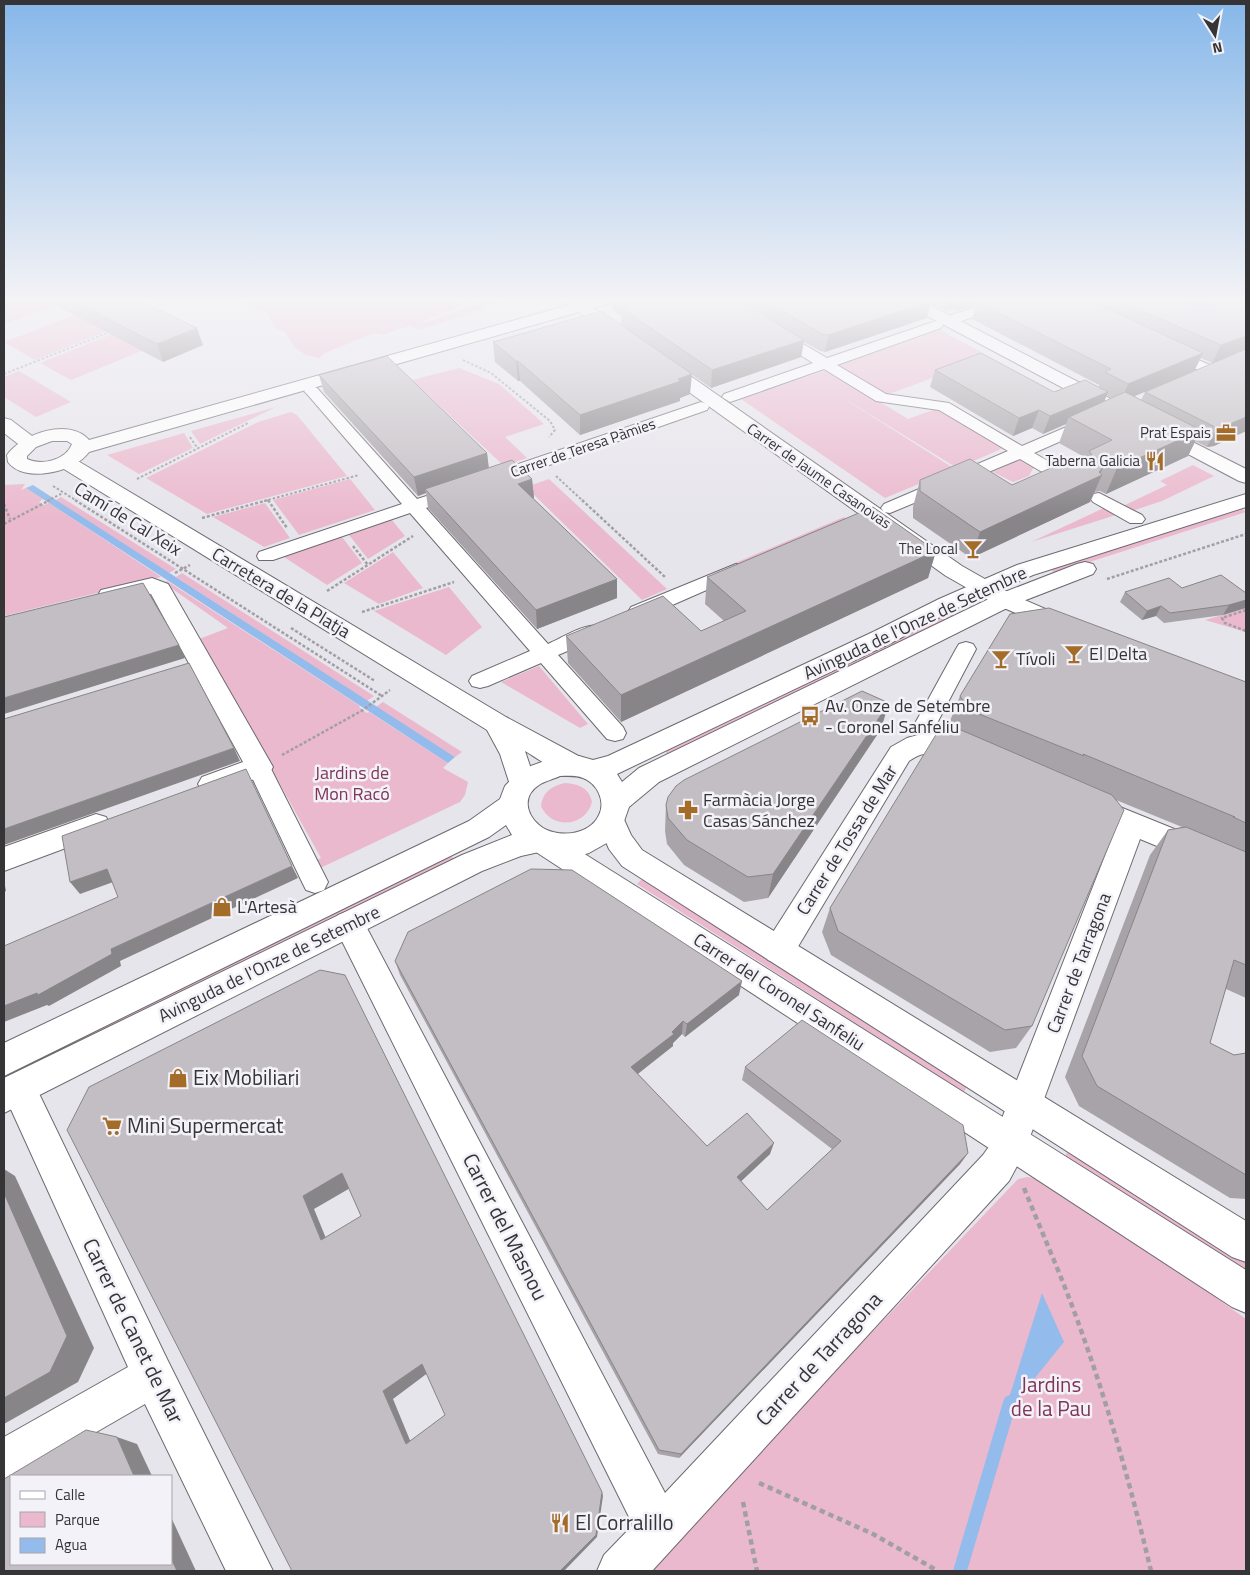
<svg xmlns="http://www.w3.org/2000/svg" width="1250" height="1575" font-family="'Titillium Web',sans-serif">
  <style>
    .green { fill: #ebb9cd }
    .water { fill: #93bbeb }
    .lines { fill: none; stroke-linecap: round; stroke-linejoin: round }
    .stream { fill: #93bbeb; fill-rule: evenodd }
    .pedestrian-casing { stroke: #6d6a70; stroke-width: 2 }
    .minor-casing { stroke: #6d6a70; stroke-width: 2 }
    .tertiary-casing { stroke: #6d6a70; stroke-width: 2 }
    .secondary-casing { stroke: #6d6a70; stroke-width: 2 }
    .path-far2 { stroke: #a19fa5; stroke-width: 2; stroke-dasharray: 2.5 2; stroke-linecap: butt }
    .path-far1 { stroke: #a19fa5; stroke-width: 2.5; stroke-dasharray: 3 2; stroke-linecap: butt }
    .path { stroke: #a19fa5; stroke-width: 4.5; stroke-dasharray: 5.5 4; stroke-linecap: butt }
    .pedestrian { fill: #fff; fill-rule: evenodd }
    .minor { fill: #fff; fill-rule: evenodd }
    .tertiary { fill: #fff; fill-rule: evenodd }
    .secondary { fill: #fff; fill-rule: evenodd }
    .wall { fill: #a8a3a8; fill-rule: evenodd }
    .shaded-wall { fill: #888588 }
    .building { fill: #c3bec3; stroke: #888588; fill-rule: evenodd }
    .labels { text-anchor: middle; stroke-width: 5; stroke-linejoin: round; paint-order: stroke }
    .far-poi-label { font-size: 15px; fill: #353437; stroke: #f4f2f9; text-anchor: end }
    .far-street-label { font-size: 15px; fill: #353437; stroke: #f4f2f9 }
    .street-label { font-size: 18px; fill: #353437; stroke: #f4f2f9 }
    .poi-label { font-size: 18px; fill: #353437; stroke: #f4f2f9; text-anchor: start }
    .park-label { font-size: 18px; fill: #7f3558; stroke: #f4f2f9 }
    .near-poi-label { font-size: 21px; fill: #353437; stroke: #f4f2f9; text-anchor: start }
    .near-street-label { font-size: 21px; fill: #353437; stroke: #f4f2f9 }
    .near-park-label { font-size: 21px; fill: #7f3558; stroke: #f4f2f9 }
  </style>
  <rect width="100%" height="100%" fill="#e7e5ec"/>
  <g class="green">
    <polygon points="10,298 43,298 57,305 4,324 4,300"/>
    <polygon points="245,298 464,298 459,307 421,322 428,322 492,298 516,298 420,330 409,326 382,335 374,333 325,353 319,358 306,355 294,347 286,333 275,328 267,312 249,306 241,301"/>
    <polygon points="75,315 107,331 35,360 4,342"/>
    <polygon points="940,330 990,357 886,395 837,366"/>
    <polygon points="112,334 144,350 71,380 40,363"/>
    <polygon points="459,368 499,384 544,424 505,437 527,458 504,466 412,380"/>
    <polygon points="827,370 908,419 939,408 1006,447 957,468 832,391 955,469 885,498 741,399"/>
    <polygon points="19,371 71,402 36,417 4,397 4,377"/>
    <polygon points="276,407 200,444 191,431"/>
    <polygon points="291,412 297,415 347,476 207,514 146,478 258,422"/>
    <polygon points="184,433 193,448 139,474 107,455"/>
    <polygon points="1024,458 1035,465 1029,476 1013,482 993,472"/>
    <polygon points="1193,465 1214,476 1162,501 1132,511 1123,506 1167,485 1160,481"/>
    <polygon points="350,479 375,510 299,535 273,500"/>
    <polygon points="549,479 667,589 642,600 526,487"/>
    <polygon points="25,484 21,490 26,488 43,499 39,502 44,505 49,503 161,577 4,616 4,485"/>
    <polygon points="61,497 176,569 169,573 56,500"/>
    <polygon points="265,503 290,538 264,547 213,517"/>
    <polygon points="1106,507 1119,514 1031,542"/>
    <polygon points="1241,508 1246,512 1055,573 1049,568"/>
    <polygon points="844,517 847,520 684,589 681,586"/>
    <polygon points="392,520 405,536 368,559 349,535"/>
    <polygon points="342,537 362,563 327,585 284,557"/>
    <polygon points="393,552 423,588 379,604 344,583"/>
    <polygon points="182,573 374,696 367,701 176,577"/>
    <polygon points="167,581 360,706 359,707 367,713 369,712 448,763 443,768 468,782 465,795 460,802 314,871 311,863 321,858 199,639 228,628 164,583"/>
    <polygon points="449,587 482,627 446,655 374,611"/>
    <polygon points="1246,608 1246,632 1205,620"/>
    <polygon points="948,611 955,616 669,756 663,749"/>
    <polygon points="539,666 588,724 580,728 501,682"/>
    <polygon points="383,702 462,752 455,757 376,707"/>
    <path d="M565 783C579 784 589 788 592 802 586 827 551 830 541 806 543 791 552 786 565 783Z"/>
    <polygon points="448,854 457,861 4,1083 4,1068"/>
    <polygon points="643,878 968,1084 964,1092 637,884"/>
    <polygon points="1069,1148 1246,1261 1246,1273 1065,1157"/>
    <polygon points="1027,1177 1035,1178 1190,1279 1246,1319 1246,1571 649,1571 737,1474 1018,1179"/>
  </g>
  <g class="water">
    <polygon points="1192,298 1220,298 1225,299 1201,309 1183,301"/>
    <polygon points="33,485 455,757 448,763 26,488"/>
    <polygon points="1042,1293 1064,1342 1014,1404 1008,1401"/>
  </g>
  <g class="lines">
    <polygon class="stream" points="1010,1395 1015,1397 1017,1402 967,1571 953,1571 1003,1402 1005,1397"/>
    <defs>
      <g id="pedestrian">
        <polygon points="1006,298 1026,298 1024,301 961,321 951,321 949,318 951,315"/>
        <polygon points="936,321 941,322 943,325 941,328 837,365 886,394 949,403 1022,446 1085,419 1097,419 1099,422 1097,425 1034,453 1076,477 1079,481 1076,485 1064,485 1020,459 890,513 884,512 881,508 884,504 1008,451 939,410 876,401 824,369 736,400 730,402 722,397 724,394 813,363 771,337 769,334 771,331 781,331 827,358"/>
        <polygon points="1168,347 1217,368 1220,371 1212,376 1207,374 1163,354 1161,351 1163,348"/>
        <path d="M312 386 317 388 417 499 458 486 464 487 467 491 464 495 426 508 548 644C564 637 586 622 603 626L606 631 603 636 558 655 623 727 626 733 623 739 615 741 607 739 541 663 488 686 480 688 472 686 469 681 472 676 530 651 410 513 273 560H259L257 556 259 552 402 504 307 394 304 391 307 388Z"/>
        <polygon points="701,402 707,404 709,407 707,410 498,483 486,483 483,479 486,475"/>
        <polygon points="1099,493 1142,515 1145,519 1142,523 1130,523 1093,502 1090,498 1093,494"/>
        <polygon points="736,564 743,566 746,570 743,574 645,617 638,619 631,617 628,612 631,607"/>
        <polygon points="966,642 973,644 976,649 935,727 932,733 924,735 916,733 913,727 956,649 959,644"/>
        <polygon points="259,758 267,761 328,882 324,890 315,893 306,890 302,882 247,767 251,761"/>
      </g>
      <g id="minor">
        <path d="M566 298H579L583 301 595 298H619L617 301 593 308 629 335 627 339H615L579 312 89 452C75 472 24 484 8 462L7 455C22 434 69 417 89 440L569 305 564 300ZM52 441H67L72 444C66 460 42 466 27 459V456L36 447Z"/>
        <polygon points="897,298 916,298 1111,399 1114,403 1111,407 1099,407 899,301"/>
        <polygon points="660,358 666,359 962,566 1013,595 1071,620 1075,625 1071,630 1063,633 1055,630 997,605 946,576 654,367 651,363 654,359"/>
        <polygon points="1159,425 1246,469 1246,483 1239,481 1152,435 1150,431 1152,427"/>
        <polygon points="152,578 168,584 171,589 273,767 269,774 212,794 202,791 198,784 202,777 243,762 151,594 109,602 101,600 98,595 101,590"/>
        <path d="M925 733C943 732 960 738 977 744L981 751 977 758C952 766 937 741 909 761L790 960 779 964 768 960 763 950 768 940 891 747 907 738Z"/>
        <polygon points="1115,805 1246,858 1246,883 1140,839 1024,1153 1009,1181 652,1571 597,1571 604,1555 633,1525 338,933 334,924 338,915 349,911 360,915 665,1493 983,1155 993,1141 1116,828 1105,824 1101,816 1105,808"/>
        <polygon points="96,814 106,817 110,825 106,833 4,871 4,847"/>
        <polygon points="19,1072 31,1077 168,1361 273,1571 226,1571 145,1404 20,1476 11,1476 11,1480 4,1483 4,1437 128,1367 4,1094 7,1077"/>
      </g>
      <g id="tertiary">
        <polygon points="4,418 11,420 36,439 39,443 36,447 22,447 4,433"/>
        <path d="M66 456 73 458 506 717 584 759 587 766 584 773C564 779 542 761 525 751L536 784 532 791 522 794 512 791 500 754 487 730 59 466 56 462 59 458Z"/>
        <polygon points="611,810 621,813 631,835 642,850 1246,1221 1246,1262 1232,1257 622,866 609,849 597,821 601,813"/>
        <polygon points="546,832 556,836 1246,1270 1246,1313 1232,1307 536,852 532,844 536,836"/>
      </g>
      <path id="secondary" d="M1246 494V507L1033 575 955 609 891 643 617 774 622 782 639 768 997 595 1077 564 1085 562 1093 564 1096 569 1093 574 1013 605 659 782 629 807 623 824 612 840 589 853 579 856 556 858 539 852 521 856 482 871 4 1113V1078L462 855 512 835 506 825 489 837 4 1076V1043L469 821 500 799 505 786 520 770 558 756H579L593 760 608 756 875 631 939 599 1017 565ZM560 776C567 776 576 775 583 778 597 783 606 801 599 815 590 836 555 839 539 825 526 814 522 796 539 785 545 781 554 779 560 776Z"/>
    </defs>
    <use href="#pedestrian" class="pedestrian-casing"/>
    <use href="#minor" class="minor-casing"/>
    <use href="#tertiary" class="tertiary-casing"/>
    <use href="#secondary" class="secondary-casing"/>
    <g class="path-far2">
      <polyline points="463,360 491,373 550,421 555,430 549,437"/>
      <polyline points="4,374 110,332"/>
      <polyline points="190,437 198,449"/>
      <polyline points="556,476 583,501"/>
      <polyline points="137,479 248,423"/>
      <polyline points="53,486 77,501"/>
      <polyline points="47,501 63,493"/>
      <polyline points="264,501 359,475"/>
    </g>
    <g class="path-far1">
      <polyline points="75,500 382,696"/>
      <polyline points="268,500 287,528"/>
      <polyline points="582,500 665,577"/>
      <polyline points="4,504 10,519"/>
      <polyline points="202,518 268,500"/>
      <polyline points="4,524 50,500"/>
      <polyline points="353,546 368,565"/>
      <polyline points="175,573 190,565"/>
      <polyline points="1107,579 1246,534"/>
      <polyline points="327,591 413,536"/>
      <polyline points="1246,610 1222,618 1225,623 1246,631"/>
      <polyline points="362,612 454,582"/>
      <polyline points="291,628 375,681"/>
      <polyline points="282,755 363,710 390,690"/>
    </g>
    <g class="path">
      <path d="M1024 1188C1042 1233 1062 1277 1078 1322 1108 1404 1131 1487 1151 1571"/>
      <polyline points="759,1483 873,1534 938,1571"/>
      <polyline points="743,1502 757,1571"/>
    </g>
    <use href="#pedestrian" class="pedestrian"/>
    <use href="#minor" class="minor"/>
    <use href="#tertiary" class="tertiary"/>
    <use href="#secondary" class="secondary"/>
  </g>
  <g class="wall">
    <polygon points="42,298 134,298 203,345 163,362"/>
    <path d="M612 298H1173L1201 310 1246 298V431L1214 446 1207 447 1195 441 1188 456 1106 494 1100 491 1095 492 1090 502 971 558 913 518V507L920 480 1012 485 1085 460 1086 458 1059 443 1066 424 1043 434 1032 428 1013 436 930 387 935 370 1054 392 1099 388V385L972 319 976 305 956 311 952 309 946 311 930 303 927 318 825 352 820 351 804 342 801 357 711 388 621 325V316L612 309ZM1201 358 1212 363 1220 360 1145 392 1141 400 1134 396 1194 371ZM1107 395 1112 398 1104 401Z"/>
    <polygon points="493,342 690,394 680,398 680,401 580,435 520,381 518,381 495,362"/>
    <polygon points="319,375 487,453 489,468 532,479 534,498 533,498 617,598 537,629 428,508 426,493 418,496 324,392"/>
    <polygon points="936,551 928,578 621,722 568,663 566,636 701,631 724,621 705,604 707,577"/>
    <polygon points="1182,588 1246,593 1223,615 1164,623 1156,616 1142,620 1120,602 1125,592"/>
    <polygon points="1246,682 1246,998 1226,989 1210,1043 1234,1055 1246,1053 1246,1199 1230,1198 1079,1106 1065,1077 1150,855 1168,830 1182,827 1116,800 1032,1026 1016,1048 990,1052 831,955 822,932 830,908 956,731 950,721 960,696"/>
    <polygon points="881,729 768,898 744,902 684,865 667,844 665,831 666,805"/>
    <polygon points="395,961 739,995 685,1037 682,1034 673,1043 673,1046 638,1074 707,1146 770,1154 741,1181 767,1210 832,1149 742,1080 745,1067 968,1153 960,1164 679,1458 658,1454 400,975"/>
  </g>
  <g class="shaded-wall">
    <polygon points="950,298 955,298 952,309 946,311"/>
    <polygon points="960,298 1001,298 977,302 976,305 956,311"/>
    <polygon points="931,301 927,318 825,352 828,335"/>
    <polygon points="197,328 203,345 163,362 157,344"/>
    <polygon points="1246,336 1246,351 1212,363 1221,345"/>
    <polygon points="804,340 801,357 711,388 712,370"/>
    <polygon points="1203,353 1194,371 1121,402 1128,384"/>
    <polygon points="516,361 518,361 520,381 518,381"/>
    <polygon points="692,374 690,394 680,398 680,401 580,435 580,415"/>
    <polygon points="1108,392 1101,410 1069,417 1066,424 1043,434 1050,416"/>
    <polygon points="1039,410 1032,428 1013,436 1019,418"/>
    <polygon points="1246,417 1246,431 1214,446 1207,447 1217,428"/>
    <polygon points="1201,430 1188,456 1106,494 1117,468"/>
    <polygon points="487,453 489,472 425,489 426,493 418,496 414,477"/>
    <polygon points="1104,466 1099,476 1102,475 1090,502 971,558 980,532 1099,472"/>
    <polygon points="532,479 534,498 520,502 518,484"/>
    <polygon points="936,551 928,578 621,722 621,695"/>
    <polygon points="617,579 617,598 537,629 536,610"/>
    <polygon points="1246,600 1246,608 1223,615 1229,605"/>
    <polygon points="1161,606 1156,616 1142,620 1147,611"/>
    <polygon points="179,645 185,658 4,714 4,698"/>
    <polygon points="889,703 881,729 768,898 773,874"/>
    <polygon points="234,748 240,761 4,845 4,829"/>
    <polygon points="292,866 298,878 120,961 121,966 49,1006 47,1005 4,1022 4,1006 111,949"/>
    <polygon points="107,869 116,881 80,894 70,882"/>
    <polygon points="4,880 6,891 4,892"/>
    <polygon points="742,981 739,995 685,1037 687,1024"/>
    <polygon points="683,1021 682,1034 673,1043 673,1046 631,1079 631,1067 672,1032"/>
    <polygon points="774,1143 770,1154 734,1188 737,1177"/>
    <polygon points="968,1153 960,1164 679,1458 681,1454"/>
    <polygon points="4,1169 15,1176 94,1348 78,1382 4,1424"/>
    <polygon points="342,1173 352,1187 314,1209 332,1253 321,1240 303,1196"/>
    <polygon points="422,1364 429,1372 393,1399 414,1450 406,1444 383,1391"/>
    <polygon points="117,1437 137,1444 152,1476 134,1476"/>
    <polygon points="602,1492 603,1496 597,1537 564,1571 560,1571"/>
    <polygon points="171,1517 196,1571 177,1571 171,1558"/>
  </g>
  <g class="building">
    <polygon points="67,298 134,298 197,328 157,344"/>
    <polygon points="619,298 735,298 804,340 712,370 621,308 630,305"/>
    <polygon points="760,298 925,298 931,301 828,335 822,334"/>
    <polygon points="991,298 1085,298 1203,353 1128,384 1105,372 1111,369 977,302"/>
    <polygon points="1112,298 1173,298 1201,310 1234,298 1246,298 1246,336 1221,345"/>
    <polygon points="601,311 692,374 678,379 681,381 580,415 518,361 516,361 493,342"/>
    <polygon points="1246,349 1246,417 1223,427 1217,428 1145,392"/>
    <polygon points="981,353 1054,392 1085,380 1108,392 1050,416 1039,410 1019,418 935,370"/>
    <polygon points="387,356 487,453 414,477 319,375"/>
    <polygon points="1125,392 1201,430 1117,468 1111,465 1104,466 1099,472 1102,475 980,532 920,491 920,480 970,459 1012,485 1071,459 1087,461 1092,455 1089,451 1112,440 1069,417"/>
    <polygon points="512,460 532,479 518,484 617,579 536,610 425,489"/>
    <polygon points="873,507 936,551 621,695 566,636 663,596 701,631 746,611 707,577"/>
    <polygon points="1221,575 1246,593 1246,600 1229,605 1170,613 1161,606 1147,611 1125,592 1169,578 1182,588"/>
    <polygon points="143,583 179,645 4,698 4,617"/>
    <polygon points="1049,608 1246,682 1246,823 1233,817 1235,817 1083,754 1084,756 969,710 960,696 1010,614"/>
    <polygon points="189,663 234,748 4,829 4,719"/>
    <polygon points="862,691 889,703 773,874 748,877 687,840 668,818 666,805 668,797 676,786 684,780"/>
    <polygon points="961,730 1112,795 1124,810 1032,1026 1005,1030 838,931 830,908 937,733"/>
    <polygon points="246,769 292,866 111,949 112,954 38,995 37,993 4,1006 4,946 118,897 107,869 70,882 62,836"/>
    <polygon points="1186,827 1246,852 1246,965 1234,960 1210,1043 1234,1055 1246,1053 1246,1175 1097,1086 1082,1056 1168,830"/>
    <polygon points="531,869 572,870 742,981 687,1024 683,1021 672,1032 674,1034 631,1067 707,1146 747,1113 774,1143 737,1177 767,1210 841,1141 745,1067 802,1020 963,1125 968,1153 681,1454 659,1450 395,961 408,932"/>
    <path d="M320 970 345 975 602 1492 596 1535 560 1571H292L67 1130 89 1087ZM342 1173 361 1216 321 1240 303 1196ZM422 1364 445 1415 406 1444 383 1391Z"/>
    <polygon points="4,1193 67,1336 50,1372 4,1398"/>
    <polygon points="86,1430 117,1437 134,1476 11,1476 11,1564 171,1564 171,1558 177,1571 4,1571 4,1479"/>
  </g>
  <linearGradient id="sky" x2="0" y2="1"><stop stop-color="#86b7e9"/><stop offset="0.58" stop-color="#f4f3f6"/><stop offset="1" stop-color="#f4f3f6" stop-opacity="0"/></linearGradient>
  <rect width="1250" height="518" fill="url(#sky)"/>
  <defs>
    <symbol id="office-bare" viewBox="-9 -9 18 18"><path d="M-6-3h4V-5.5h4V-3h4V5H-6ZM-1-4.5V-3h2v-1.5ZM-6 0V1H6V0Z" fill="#a46c29" stroke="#f4f2f9" stroke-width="2.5" paint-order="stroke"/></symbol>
    <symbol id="restaurant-bare" viewBox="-9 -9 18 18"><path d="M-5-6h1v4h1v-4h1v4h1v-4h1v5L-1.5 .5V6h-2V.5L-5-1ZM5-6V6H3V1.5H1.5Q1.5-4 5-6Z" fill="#a46c29" stroke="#f4f2f9" stroke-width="2.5" paint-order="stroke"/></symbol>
    <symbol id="bar-bare" viewBox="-9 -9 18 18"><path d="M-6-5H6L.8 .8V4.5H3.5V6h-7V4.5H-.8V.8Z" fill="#a46c29" stroke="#f4f2f9" stroke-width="2.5" paint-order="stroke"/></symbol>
    <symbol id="bus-bare" viewBox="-9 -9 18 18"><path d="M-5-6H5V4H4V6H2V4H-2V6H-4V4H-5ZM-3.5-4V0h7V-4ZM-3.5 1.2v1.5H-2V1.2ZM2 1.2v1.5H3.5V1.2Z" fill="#a46c29" stroke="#f4f2f9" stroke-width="2.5" paint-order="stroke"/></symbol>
    <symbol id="pharmacy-bare" viewBox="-9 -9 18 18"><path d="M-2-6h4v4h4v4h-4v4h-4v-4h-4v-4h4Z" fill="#a46c29" stroke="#f4f2f9" stroke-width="2.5" paint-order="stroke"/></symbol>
    <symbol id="shop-bare" viewBox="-9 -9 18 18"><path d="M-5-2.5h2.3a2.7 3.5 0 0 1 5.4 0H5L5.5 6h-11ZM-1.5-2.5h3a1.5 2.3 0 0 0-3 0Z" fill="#a46c29" stroke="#f4f2f9" stroke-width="2.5" paint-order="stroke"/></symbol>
    <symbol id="supermarket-bare" viewBox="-9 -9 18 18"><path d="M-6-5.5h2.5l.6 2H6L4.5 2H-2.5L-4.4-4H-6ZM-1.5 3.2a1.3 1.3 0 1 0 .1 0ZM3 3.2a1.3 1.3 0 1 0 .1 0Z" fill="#a46c29" stroke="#f4f2f9" stroke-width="2.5" paint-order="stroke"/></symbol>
  </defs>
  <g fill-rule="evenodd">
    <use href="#office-bare" x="1212" y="419" width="28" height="28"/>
    <use href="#restaurant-bare" x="1141" y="447" width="28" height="28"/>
    <use href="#bar-bare" x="959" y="535" width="28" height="28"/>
    <use href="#bar-bare" x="1060" y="640" width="28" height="28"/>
    <use href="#bar-bare" x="987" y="645" width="28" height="28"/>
    <use href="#bus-bare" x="796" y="702" width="28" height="28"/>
    <use href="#pharmacy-bare" x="674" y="796" width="28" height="28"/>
    <use href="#shop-bare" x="208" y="893" width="28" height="28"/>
    <use href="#shop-bare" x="164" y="1064" width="28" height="28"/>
    <use href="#supermarket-bare" x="98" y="1112" width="28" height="28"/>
    <use href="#restaurant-bare" x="546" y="1509" width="28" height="28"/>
  </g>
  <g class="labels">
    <g class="far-poi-label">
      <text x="1211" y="438">Prat Espais</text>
      <text x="1140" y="466">Taberna Galicia</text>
      <text x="958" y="554">The Local</text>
    </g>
    <g class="far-street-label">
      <text transform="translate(583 448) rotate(-19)" y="5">Carrer de Teresa Pàmies</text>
      <text transform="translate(819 476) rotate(35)" y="5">Carrer de Jaume Casanovas</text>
    </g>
    <g class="street-label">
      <text transform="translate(128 519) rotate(32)" y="6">Camí de Cal Xeix</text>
      <text transform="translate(281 593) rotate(31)" y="6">Carretera de la Platja</text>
      <text transform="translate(915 623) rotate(-25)" y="6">Avinguda de l'Onze de Setembre</text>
      <text transform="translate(847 840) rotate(-58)" y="6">Carrer de Tossa de Mar</text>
      <text transform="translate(1079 963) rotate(-69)" y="6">Carrer de Tarragona</text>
      <text transform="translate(269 964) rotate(-26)" y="6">Avinguda de l'Onze de Setembre</text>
      <text transform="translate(779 992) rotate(33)" y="6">Carrer del Coronel Sanfeliu</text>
    </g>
    <g class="poi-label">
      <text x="1089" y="660">El Delta</text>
      <text x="1016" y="665">Tívoli</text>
      <text x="825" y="712">Av. Onze de Setembre<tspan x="825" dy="21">- Coronel Sanfeliu</tspan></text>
      <text x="703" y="806">Farmàcia Jorge<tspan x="703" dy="21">Casas Sánchez</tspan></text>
      <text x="237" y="913">L'Artesà</text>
    </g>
    <g class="park-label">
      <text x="352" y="779">Jardins de<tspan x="352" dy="21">Mon Racó</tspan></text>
    </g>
    <g class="near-poi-label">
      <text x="193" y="1085">Eix Mobiliari</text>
      <text x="127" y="1133">Mini Supermercat</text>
      <text x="575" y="1530">El Corralillo</text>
    </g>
    <g class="near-street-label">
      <text transform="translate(505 1227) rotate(63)" y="7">Carrer del Masnou</text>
      <text transform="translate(133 1331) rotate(64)" y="7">Carrer de Canet de Mar</text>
      <text transform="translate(819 1359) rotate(-47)" y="7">Carrer de Tarragona</text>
    </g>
    <g class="near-park-label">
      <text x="1051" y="1392">Jardins<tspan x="1051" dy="24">de la Pau</tspan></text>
    </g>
  </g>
  <rect width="1250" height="1575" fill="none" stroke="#353437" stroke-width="10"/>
  <rect x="10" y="1475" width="162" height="90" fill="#f4f2f9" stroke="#a8a6ab"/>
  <rect x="20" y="1491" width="25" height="8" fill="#ffffff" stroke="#a8a6ab"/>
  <text x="55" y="1500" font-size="15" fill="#353437">Calle</text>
  <rect x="20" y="1512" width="25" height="15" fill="#ebb9cd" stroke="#a8a6ab"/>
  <text x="55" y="1525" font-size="15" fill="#353437">Parque</text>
  <rect x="20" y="1538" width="25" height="15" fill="#93bbeb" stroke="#a8a6ab"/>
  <text x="55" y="1550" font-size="15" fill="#353437">Agua</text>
  <g transform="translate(1215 35) rotate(169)" stroke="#f4f2f9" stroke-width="4" paint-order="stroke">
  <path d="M0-4L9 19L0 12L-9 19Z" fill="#353437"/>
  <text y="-8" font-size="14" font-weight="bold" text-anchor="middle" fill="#353437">N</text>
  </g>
</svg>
